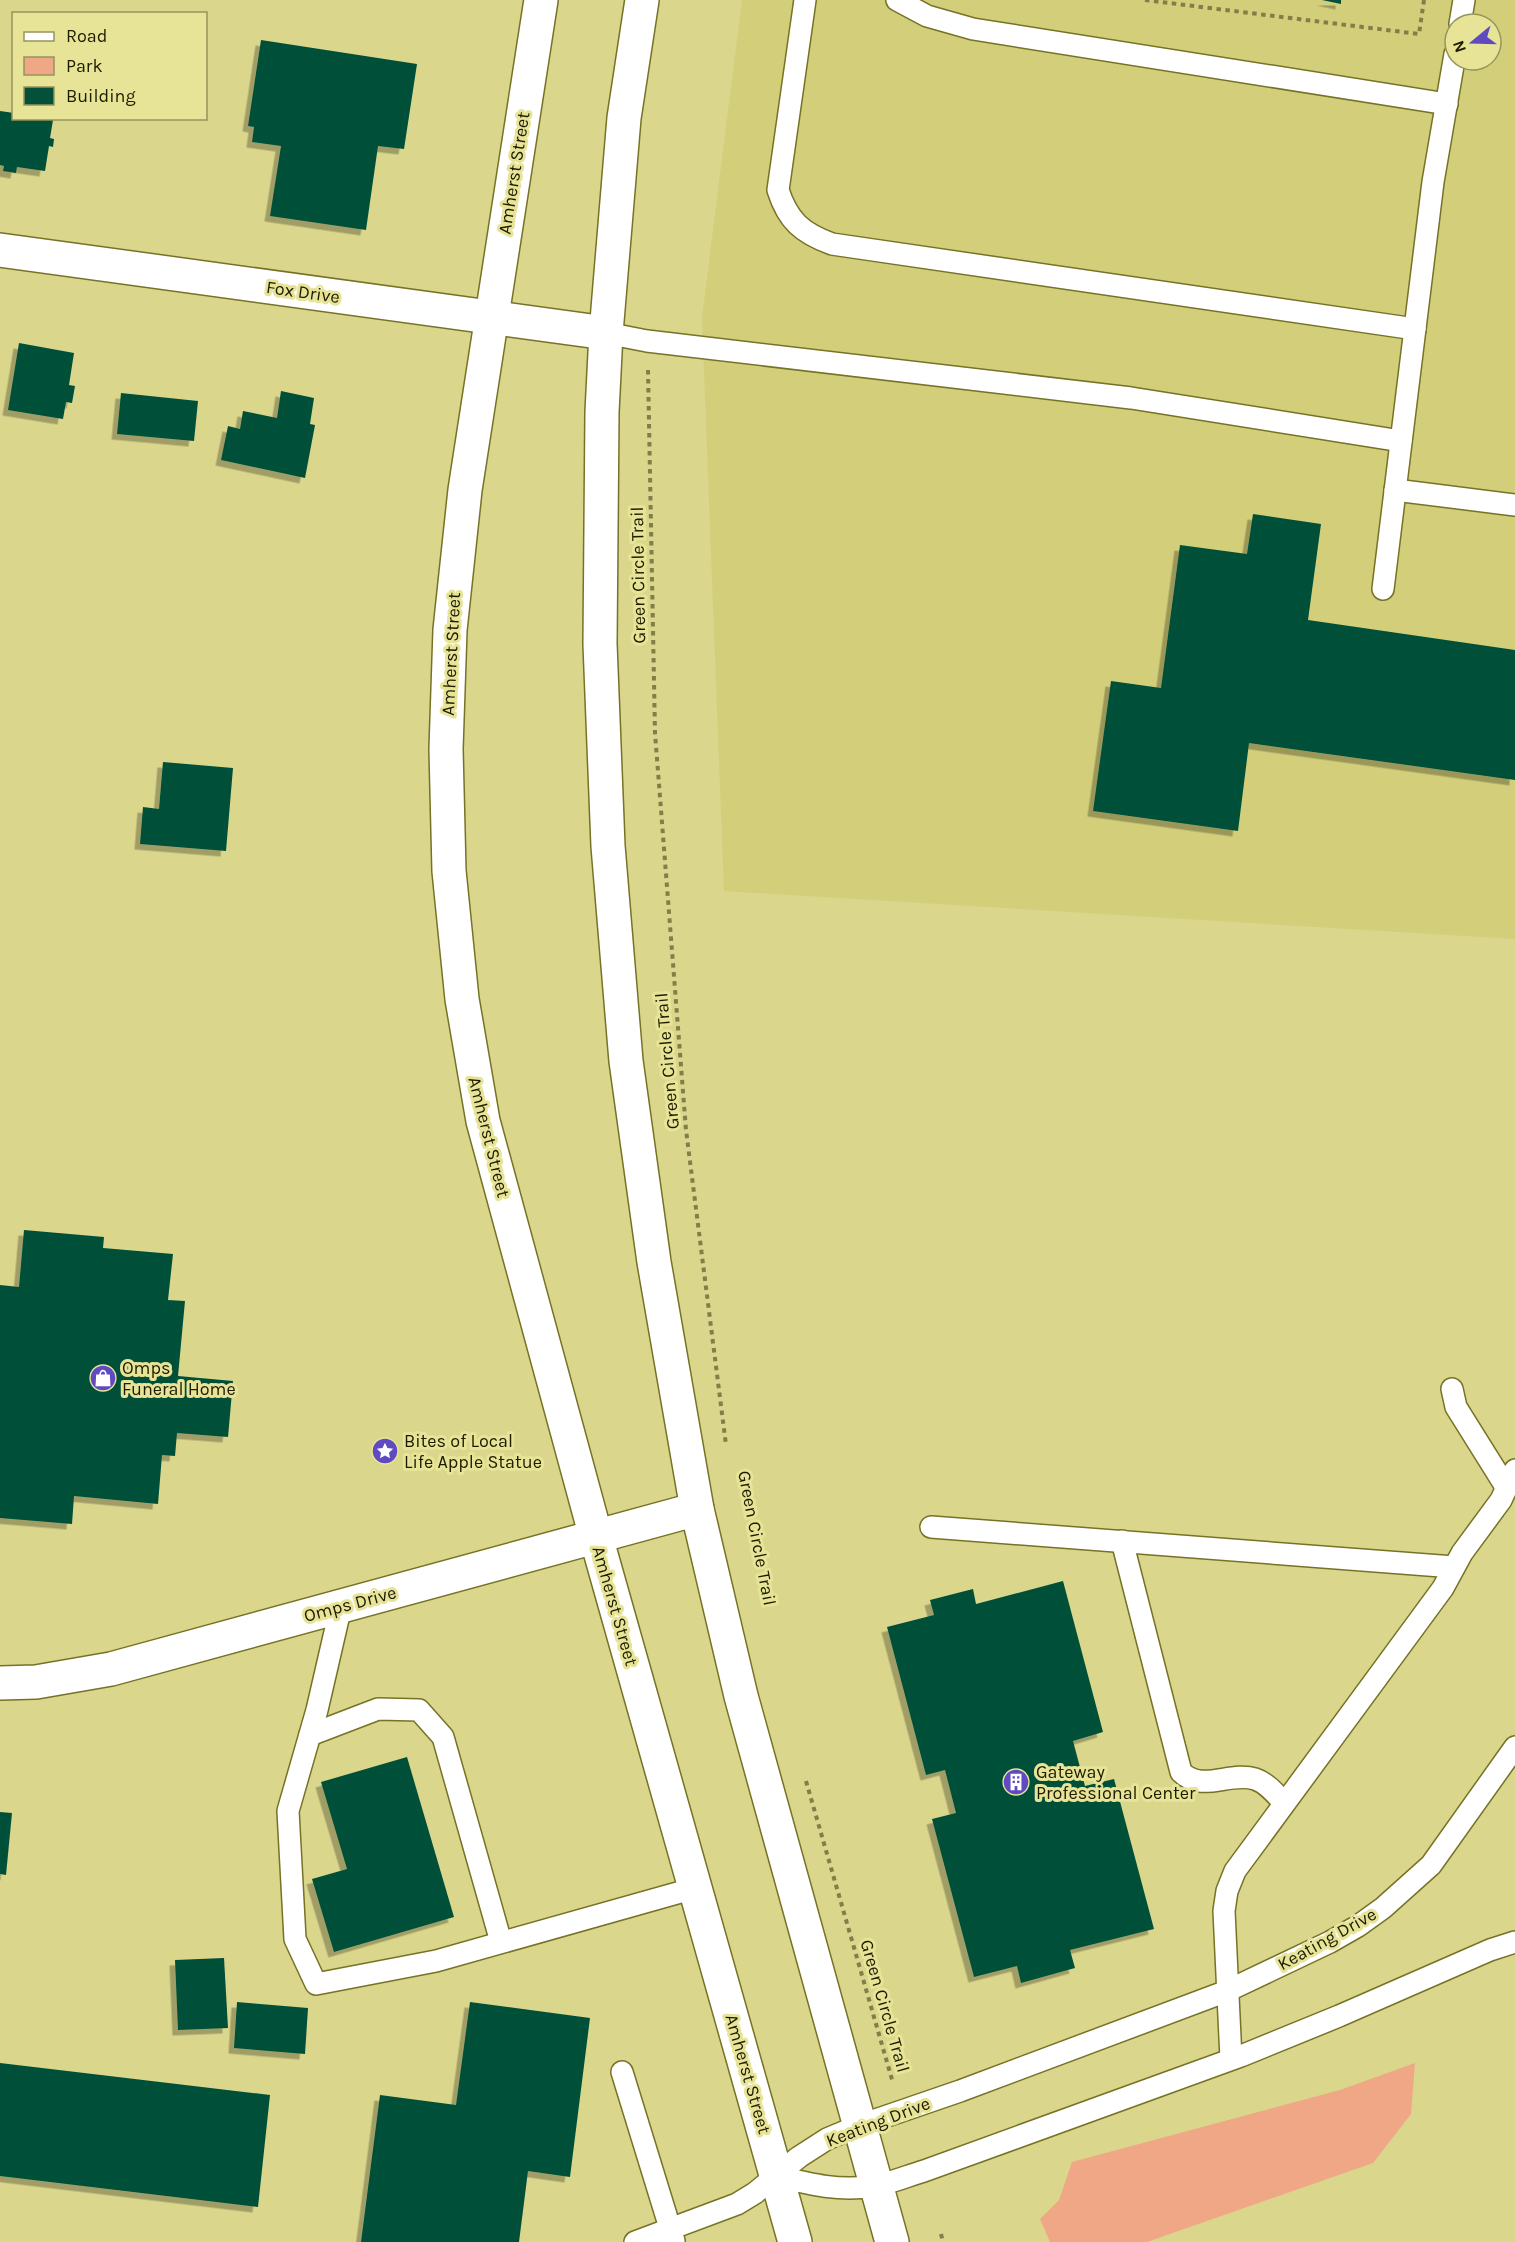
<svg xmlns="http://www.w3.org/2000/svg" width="1515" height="2242" font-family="Karla,sans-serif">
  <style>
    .built { fill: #d3ce7a; fill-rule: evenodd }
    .green { fill: #f0a785 }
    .building { fill: #055039; filter: url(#shadow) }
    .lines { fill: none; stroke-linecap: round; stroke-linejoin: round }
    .service-casing { stroke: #767226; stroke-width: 24 }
    .minor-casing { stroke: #767226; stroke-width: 36 }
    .secondary-casing { stroke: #767226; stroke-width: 36 }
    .primary-casing { stroke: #767226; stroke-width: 36 }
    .path { stroke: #817e4a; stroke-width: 4; stroke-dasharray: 4.5 4.5; stroke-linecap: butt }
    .service { stroke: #fff; stroke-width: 21 }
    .minor { stroke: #fff; stroke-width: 33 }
    .secondary { stroke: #fff; stroke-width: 33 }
    .primary { stroke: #fff; stroke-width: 33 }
    .labels { text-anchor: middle; stroke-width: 6; stroke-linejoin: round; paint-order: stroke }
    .street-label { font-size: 18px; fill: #1d1b00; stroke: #e7e498 }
    .poi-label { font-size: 18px; fill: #1d1b00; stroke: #e7e498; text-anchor: start }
  </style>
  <defs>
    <filter id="shadow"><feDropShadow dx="-5.5" dy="5.5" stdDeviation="0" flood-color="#0004"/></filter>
  </defs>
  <rect width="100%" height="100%" fill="#dad68b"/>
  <path class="built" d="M742 0H1515V939L724 891 702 318ZM1455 24H1491V60H1455Z"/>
  <polygon class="green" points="1415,2063 1411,2114 1373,2163 1147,2242 1050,2242 1040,2219 1059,2200 1072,2162 1340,2090"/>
  <g class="building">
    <polygon points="1322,0 1341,0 1341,4"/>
    <polygon points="261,40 417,64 404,149 378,146 366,230 270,216 281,146 252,142 254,127 248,126"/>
    <polygon points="0,111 14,113 14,118 53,120 50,138 54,139 53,147 49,146 45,171 17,167 16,173 3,171 4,166 0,165"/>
    <polygon points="19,343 74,353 69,385 75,386 72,403 66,402 63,419 8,410"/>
    <polygon points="281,391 314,398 310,424 315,425 305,478 221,460 228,426 240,429 243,411 277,418"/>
    <polygon points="121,393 198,401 194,441 117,434"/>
    <polygon points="1253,514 1321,524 1308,620 1515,650 1515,780 1249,743 1238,831 1093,811 1111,681 1161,688 1180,545 1247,554"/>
    <polygon points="163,762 233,768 226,851 140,844 143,807 159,809"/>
    <polygon points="24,1230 104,1237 103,1248 173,1254 168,1300 185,1301 178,1376 233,1381 228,1437 177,1433 175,1456 162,1455 158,1504 74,1496 72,1524 0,1518 0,1285 19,1287"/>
    <polygon points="1063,1581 1103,1732 1073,1741 1085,1786 1114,1779 1154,1929 1070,1950 1075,1968 1021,1983 1017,1966 974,1977 932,1819 956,1813 945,1770 926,1775 887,1627 934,1615 930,1600 973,1589 976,1604"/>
    <polygon points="407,1757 454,1917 334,1952 312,1879 347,1869 321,1782"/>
    <polygon points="0,1812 12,1813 6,1875 0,1874"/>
    <polygon points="224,1958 228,2028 178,2030 175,1960"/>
    <polygon points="237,2002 308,2008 305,2054 234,2048"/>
    <polygon points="470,2002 590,2018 570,2177 528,2171 519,2242 361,2242 380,2095 456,2105"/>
    <polygon points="0,2063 270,2095 258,2207 0,2176"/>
  </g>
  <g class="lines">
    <defs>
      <g id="service">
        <path d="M805 0 778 190C788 221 802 233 832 244L1415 329"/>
        <polyline points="897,0 927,16 973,29 1447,104"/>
        <polyline points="1460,24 1464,0"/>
        <polyline points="606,333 647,341 1131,398 1401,441"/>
        <polyline points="1395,490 1515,505"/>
        <polyline points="1383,589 1433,182 1455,54"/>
        <polyline points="1452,1389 1456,1407 1506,1487"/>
        <polyline points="931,1527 1454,1567"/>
        <path d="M1122 1541 1181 1772C1202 1793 1230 1771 1255 1779 1267 1783 1276 1794 1284 1803"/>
        <polyline points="341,1606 317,1710 288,1811 295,1939 316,1984 436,1961 695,1888"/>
        <polyline points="310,1735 378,1709 419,1710 443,1737 501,1942"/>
        <polyline points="1231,2059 1224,1911 1227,1891 1235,1871 1443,1588 1462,1553 1501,1500 1515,1470"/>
        <polyline points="622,2072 674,2241"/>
        <path d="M777 2176C809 2184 840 2192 874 2186 891 2183 907 2176 924 2171L1241 2056 1339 2016 1490 1950 1515 1942"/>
        <polyline points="635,2242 737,2204 755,2193 799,2157 827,2139 858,2126 960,2091 1227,1991 1330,1942 1358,1926 1383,1908 1431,1865 1515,1747"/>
      </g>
      <polyline id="minor" points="0,1683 36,1682 111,1669 697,1509"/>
      <polyline id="secondary" points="0,250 606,333"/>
      <g id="primary">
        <polyline points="541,0 465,490 450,630 446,749 449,871 462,999 483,1121 596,1537 795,2242"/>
        <polyline points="642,0 624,118 606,333 602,412 600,644 608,846 626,1061 654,1262 697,1509 741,1696 892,2242"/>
      </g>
    </defs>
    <use href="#service" class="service-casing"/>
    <use href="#minor" class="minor-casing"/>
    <use href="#secondary" class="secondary-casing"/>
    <use href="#primary" class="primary-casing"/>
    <g class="path">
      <polyline points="1145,0 1419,34 1424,0"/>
      <polyline points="648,370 655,733 686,1130 726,1445"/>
      <polyline points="806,1781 893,2083"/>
      <polyline points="941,2234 943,2242"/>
    </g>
    <use href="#service" class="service"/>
    <use href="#minor" class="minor"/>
    <use href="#secondary" class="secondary"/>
    <use href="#primary" class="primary"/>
  </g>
  <defs>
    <symbol id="shop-disc" viewBox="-11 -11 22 22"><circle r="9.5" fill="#5f4ac2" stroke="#e7e498"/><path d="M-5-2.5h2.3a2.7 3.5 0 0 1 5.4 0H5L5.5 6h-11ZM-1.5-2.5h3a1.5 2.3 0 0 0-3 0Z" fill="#fff"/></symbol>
    <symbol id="sight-disc" viewBox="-11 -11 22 22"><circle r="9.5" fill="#5f4ac2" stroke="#e7e498"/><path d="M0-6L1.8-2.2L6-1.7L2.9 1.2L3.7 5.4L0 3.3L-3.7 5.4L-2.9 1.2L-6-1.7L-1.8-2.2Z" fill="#fff"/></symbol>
    <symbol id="building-disc" viewBox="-11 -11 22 22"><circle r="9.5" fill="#5f4ac2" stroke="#e7e498"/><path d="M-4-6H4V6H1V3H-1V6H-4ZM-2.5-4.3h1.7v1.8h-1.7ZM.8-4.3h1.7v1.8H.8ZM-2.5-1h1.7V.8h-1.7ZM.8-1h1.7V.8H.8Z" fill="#fff"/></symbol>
  </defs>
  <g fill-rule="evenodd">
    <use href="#shop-disc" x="88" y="1363" width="30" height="30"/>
    <use href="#sight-disc" x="370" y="1436" width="30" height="30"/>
    <use href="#building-disc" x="1001" y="1767" width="30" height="30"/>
  </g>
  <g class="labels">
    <g class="street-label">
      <text transform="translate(514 173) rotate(-81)" y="6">Amherst Street</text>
      <text transform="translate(303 292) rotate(8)" y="6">Fox Drive</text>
      <text transform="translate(638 575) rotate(-91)" y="6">Green Circle Trail</text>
      <text transform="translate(451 654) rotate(-87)" y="6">Amherst Street</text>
      <text transform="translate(667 1061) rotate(-95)" y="6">Green Circle Trail</text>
      <text transform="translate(489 1137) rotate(76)" y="6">Amherst Street</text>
      <text transform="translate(757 1538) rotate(79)" y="6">Green Circle Trail</text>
      <text transform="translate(350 1604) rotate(-15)" y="6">Omps Drive</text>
      <text transform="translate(615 1606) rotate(74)" y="6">Amherst Street</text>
      <text transform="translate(1327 1939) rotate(-29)" y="6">Keating Drive</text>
      <text transform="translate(885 2006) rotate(74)" y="6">Green Circle Trail</text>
      <text transform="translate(748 2074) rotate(74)" y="6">Amherst Street</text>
      <text transform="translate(878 2122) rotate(-21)" y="6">Keating Drive</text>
    </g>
    <g class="poi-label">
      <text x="122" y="1374">Omps<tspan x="122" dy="21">Funeral Home</tspan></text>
      <text x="404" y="1447">Bites of Local<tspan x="404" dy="21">Life Apple Statue</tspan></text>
      <text x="1036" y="1778">Gateway<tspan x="1036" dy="21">Professional Center</tspan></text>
    </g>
  </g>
  <rect x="12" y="12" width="195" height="108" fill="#e7e498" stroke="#96945b" stroke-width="1.5"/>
  <rect x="24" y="32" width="30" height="9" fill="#ffffff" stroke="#96945b" stroke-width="1.5"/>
  <text x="66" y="42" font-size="18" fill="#1d1b00">Road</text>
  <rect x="24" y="57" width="30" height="18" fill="#f0a785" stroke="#96945b" stroke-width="1.5"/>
  <text x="66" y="72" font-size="18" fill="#1d1b00">Park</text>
  <rect x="24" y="87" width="30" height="18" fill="#055039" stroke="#96945b" stroke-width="1.5"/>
  <text x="66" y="102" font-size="18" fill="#1d1b00">Building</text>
  <g transform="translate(1473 42) rotate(251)"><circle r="28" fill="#e7e498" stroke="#96945b" stroke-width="1.5"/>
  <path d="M0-4.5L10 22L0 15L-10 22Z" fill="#5f4ac2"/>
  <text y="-9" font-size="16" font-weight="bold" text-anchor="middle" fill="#1d1b00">N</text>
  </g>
</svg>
